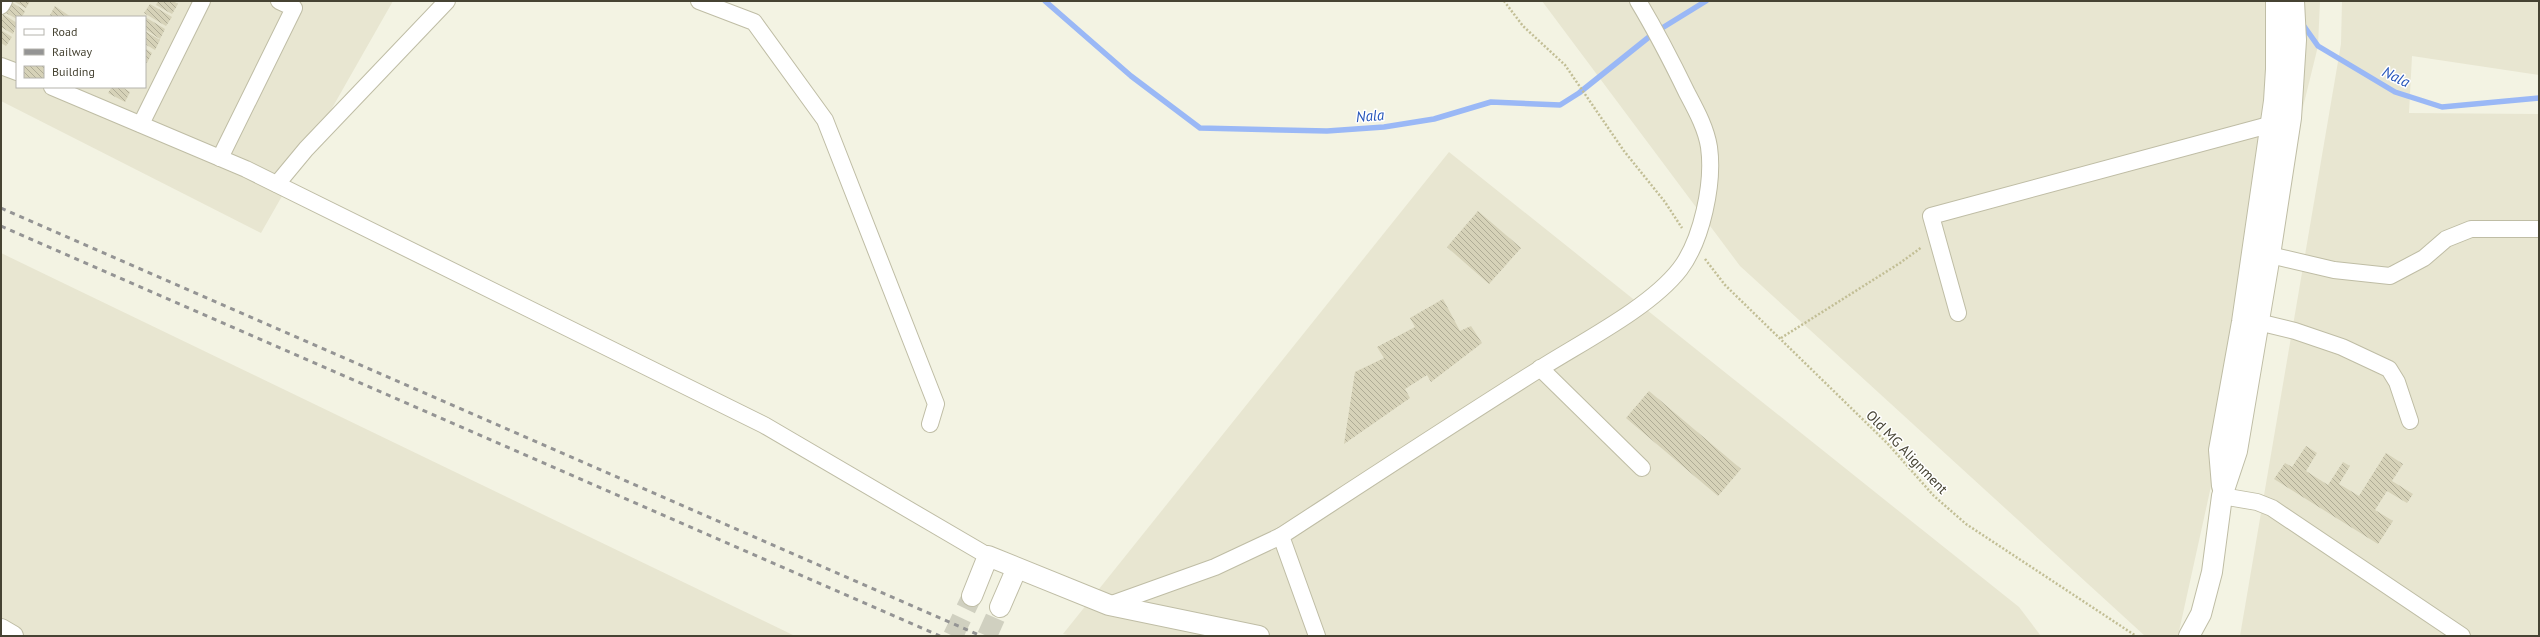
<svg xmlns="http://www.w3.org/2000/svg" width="2540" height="637" font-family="'PT Sans',sans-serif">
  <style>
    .residential { fill: #e8e6d1; fill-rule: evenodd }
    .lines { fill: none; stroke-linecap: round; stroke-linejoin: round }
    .stream { stroke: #9ab8f6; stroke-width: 5.5 }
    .building { fill: url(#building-back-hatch) }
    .tertiary-tunnel { stroke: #d0d0c0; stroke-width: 20; stroke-dasharray: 20 10; stroke-linecap: butt }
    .minor-casing { stroke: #bfbda5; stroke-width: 18 }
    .tertiary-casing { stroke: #bfbda5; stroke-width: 22 }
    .path { stroke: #c2be95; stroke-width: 2.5; stroke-dasharray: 2 2; stroke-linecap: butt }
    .minor { stroke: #fff; stroke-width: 16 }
    .tertiary { stroke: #fff; stroke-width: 20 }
    .rail { stroke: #949494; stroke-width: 3; stroke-dasharray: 5 5; stroke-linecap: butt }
    .labels { text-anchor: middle; stroke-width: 3; stroke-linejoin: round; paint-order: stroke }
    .street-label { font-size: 14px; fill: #464333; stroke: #fff }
    .water-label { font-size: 15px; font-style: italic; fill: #2454ba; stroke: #fff }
  </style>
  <defs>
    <pattern id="building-back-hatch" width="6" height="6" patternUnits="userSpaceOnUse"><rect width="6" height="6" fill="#d6d2b8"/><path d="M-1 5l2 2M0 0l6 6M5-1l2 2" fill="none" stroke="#afac96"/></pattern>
  </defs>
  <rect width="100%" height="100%" fill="#f3f3e3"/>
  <g class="residential">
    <path d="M1 1H393L261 233 1 101ZM17 17H145V87H17Z"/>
    <polygon points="1542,1 2320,1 2318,46 2219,450 2178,636 2145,636 1740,266"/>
    <polygon points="2342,1 2539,1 2539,75 2412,56 2409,113 2539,114 2539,636 2240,636 2341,44"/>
    <polygon points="1449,152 2019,607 2041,636 1072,636 1063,634"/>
    <polygon points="1,253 61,282 795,636 1,636"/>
  </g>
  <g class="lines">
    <g class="stream">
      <polyline points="1045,1 1131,76 1200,128 1327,131 1384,127 1434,119 1491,102 1560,105 1579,93 1654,33 1706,1"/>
      <polyline points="2301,22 2318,46 2395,92 2442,107 2539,98"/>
    </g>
  </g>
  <g class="building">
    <polygon points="10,1 25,11 22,17 17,19 4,12"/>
    <polygon points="13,1 30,1 26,8"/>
    <polygon points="158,1 173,1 178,4 172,14 156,5"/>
    <polygon points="150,4 172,17 166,26 144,13"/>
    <polygon points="55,6 71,17 49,17"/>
    <polygon points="3,14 17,23 13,34 1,27"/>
    <polygon points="145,17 165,29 160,39 145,29"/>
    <polygon points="1,30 12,37 6,46 1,43"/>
    <polygon points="145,31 160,40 155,50 145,44"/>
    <polygon points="145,48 152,53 147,63 145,62"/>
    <polygon points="112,87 122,87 130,92 125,102 108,93"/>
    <polygon points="1478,211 1521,248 1489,284 1447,247"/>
    <polygon points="1443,299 1460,331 1471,326 1482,343 1431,382 1427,375 1405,389 1410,398 1344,444 1355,372 1384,358 1377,347 1415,327 1410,318"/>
    <polygon points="1649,391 1741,469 1718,496 1626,418"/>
    <polygon points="2306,446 2317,453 2306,471 2328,485 2343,462 2350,466 2339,484 2359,496 2386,453 2403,464 2392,481 2413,494 2407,503 2387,491 2375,510 2393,521 2378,544 2274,479 2285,463 2292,467"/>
  </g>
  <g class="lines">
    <g class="tertiary-tunnel">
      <polyline points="953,636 972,596"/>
      <polyline points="987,636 1000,607"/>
    </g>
    <defs>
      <g id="minor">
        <polyline points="699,1 754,22 825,120 936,404 930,424"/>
        <polyline points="1,6 4,1"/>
        <polyline points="1,66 17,72"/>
        <polyline points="52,87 246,169 764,425 988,556"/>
        <polyline points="141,124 202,1"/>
        <polyline points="220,158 294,8 279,1"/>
        <polyline points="277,184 306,149 447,1"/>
        <polyline points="2270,255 2334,270 2390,276 2424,258 2446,239 2471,229 2539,229"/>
        <polyline points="1958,313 1931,216 2280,122"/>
        <polyline points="2258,322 2295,331 2342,347 2389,369 2397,382 2410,421"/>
        <polyline points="1540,368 1642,468"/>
        <polyline points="2222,496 2257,502 2272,508 2462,636"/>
        <polyline points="1109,605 1215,567 1281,536"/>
        <path d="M1317 636 1281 536C1367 480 1452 424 1538 370 1580 343 1650 308 1680 269 1702 240 1714 183 1709 147 1706 128 1696 110 1687 93 1672 62 1656 31 1638 1"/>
      </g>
      <g id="tertiary">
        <polyline points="2222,486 2219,450 2242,322 2274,101 2276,69 2276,1"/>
        <polyline points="972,596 988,556 1109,605 1259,636"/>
        <polyline points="1000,607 1016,570"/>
        <polyline points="1,629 13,636"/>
        <polyline points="2189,636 2201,614 2212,572 2222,496 2237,451 2270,255 2291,118 2296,40 2294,1"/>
      </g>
    </defs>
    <use href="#minor" class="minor-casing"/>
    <use href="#tertiary" class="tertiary-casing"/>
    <g class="path">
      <polyline points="1504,1 1523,26 1565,65 1624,151 1665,202 1682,228"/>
      <polyline points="1705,259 1725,285 1888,444 1934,496 1966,524 2136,636"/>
      <polyline points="1781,338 1900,263 1922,247"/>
    </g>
    <use href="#minor" class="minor"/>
    <use href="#tertiary" class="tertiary"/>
    <g class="rail">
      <polyline points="1,208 981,636"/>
      <polyline points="1,226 940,636"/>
    </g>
  </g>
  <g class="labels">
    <g class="street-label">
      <text transform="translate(1907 452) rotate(46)" y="5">Old MG Alignment</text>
    </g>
    <g class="water-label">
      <text transform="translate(2396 77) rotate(26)" y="5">Nala</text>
      <text transform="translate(1370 116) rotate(-5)" y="5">Nala</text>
    </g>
  </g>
  <rect width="2540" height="637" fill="none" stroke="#464333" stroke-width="4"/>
  <rect x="16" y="16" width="130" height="72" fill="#ffffff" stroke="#b5b4ad"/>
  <rect x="24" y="29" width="20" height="6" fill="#ffffff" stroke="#b5b4ad"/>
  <text x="52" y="36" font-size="12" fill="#464333">Road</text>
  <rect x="24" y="49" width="20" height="6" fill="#949494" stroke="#b5b4ad"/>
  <text x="52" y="56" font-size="12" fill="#464333">Railway</text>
  <rect x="24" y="66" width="20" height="12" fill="url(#building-back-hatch)" stroke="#b5b4ad"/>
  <text x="52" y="76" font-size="12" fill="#464333">Building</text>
</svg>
